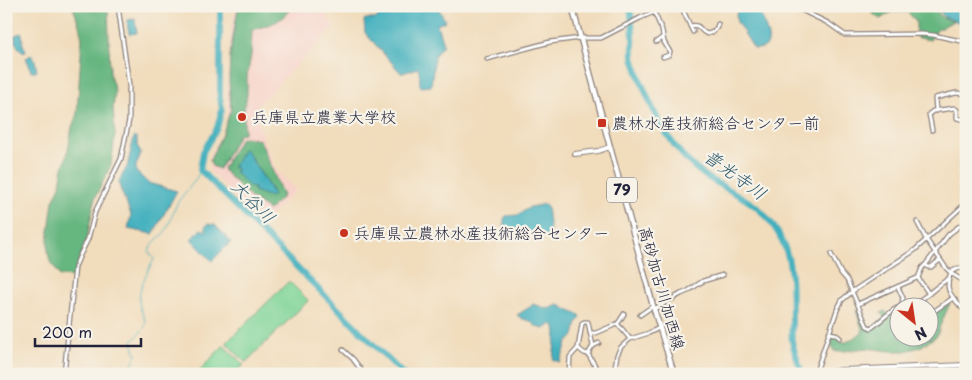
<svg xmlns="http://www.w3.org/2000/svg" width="972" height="380" font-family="'Playpen Sans','Klee One',sans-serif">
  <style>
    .built { fill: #f7d1c8 }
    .green { fill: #7ed497; stroke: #507b69 }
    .forest { fill: #66b680; stroke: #446c5e; fill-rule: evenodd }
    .water { fill: #42b0be; stroke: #32697c }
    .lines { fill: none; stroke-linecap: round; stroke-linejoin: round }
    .stream { stroke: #42b0be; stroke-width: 1 }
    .river { stroke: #42b0be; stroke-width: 6 }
    .minor-casing { stroke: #8a7f7b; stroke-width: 5.5 }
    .tertiary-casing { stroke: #8a7f7b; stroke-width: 6 }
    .secondary-casing { stroke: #8a7f7b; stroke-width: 6 }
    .primary-casing { stroke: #8a7f7b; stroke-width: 7 }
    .minor { stroke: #fff; stroke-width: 3 }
    .tertiary { stroke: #fff; stroke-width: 4 }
    .secondary { stroke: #fff; stroke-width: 4 }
    .primary { stroke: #fff; stroke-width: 4.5 }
    .poi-dot { fill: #c8321e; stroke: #f7f3e8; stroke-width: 2 }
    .labels { text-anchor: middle; stroke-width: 4.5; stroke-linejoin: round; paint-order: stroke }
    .shield { fill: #f7f3e8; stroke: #62616f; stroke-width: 1 }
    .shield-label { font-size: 15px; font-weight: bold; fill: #22223b }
    .poi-label { font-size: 16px; fill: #22223b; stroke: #f7f3e8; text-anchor: start }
    .street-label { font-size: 16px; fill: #22223b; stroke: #f7f3e8 }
    .water-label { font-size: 18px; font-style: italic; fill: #2f5b6f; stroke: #f7f3e8 }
  </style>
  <rect width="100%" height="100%" fill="#f7f3e8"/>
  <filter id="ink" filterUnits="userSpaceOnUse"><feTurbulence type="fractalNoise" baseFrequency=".02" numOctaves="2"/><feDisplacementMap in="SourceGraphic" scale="10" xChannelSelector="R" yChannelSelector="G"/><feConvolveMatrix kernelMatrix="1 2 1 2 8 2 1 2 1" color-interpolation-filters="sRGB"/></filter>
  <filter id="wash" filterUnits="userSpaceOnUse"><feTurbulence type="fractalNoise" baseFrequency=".0096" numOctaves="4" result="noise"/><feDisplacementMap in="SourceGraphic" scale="20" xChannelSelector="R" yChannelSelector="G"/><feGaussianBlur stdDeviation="1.12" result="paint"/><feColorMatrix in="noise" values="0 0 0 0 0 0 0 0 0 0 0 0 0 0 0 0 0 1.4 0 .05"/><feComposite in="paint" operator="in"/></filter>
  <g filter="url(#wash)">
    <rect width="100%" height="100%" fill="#f1dcbb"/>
    <polygon class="built" points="236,6 321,6 334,27 257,106 258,123 275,169 295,189 295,191 261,225 210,171 209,165 210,155 226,126 228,111 227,93 230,42"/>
    <g class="green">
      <polygon points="288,282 290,282 307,299 308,301 246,362 244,361 228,345 227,342"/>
      <polygon points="223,346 225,347 243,364 243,366 234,374 196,374"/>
    </g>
    <g class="forest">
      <path d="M72 6H108L110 74 115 92 113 108 115 135 111 165 95 198 87 238 73 277 60 276 50 261 48 252V239L53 201 60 186 62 171 67 156 72 127 77 114 82 39C80 28 77 16 72 6Z"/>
      <polygon points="869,6 934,6 941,17 953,21 937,30 930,40 916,37 916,21 907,12 892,12 880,19 872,13"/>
      <path d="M279 7H287L290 9C281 23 267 25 252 30L251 55 247 77V95L244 109V133L238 135 237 138 219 169 212 166 210 160 223 132 231 109 229 81 230 55 238 8Z"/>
      <path d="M245 137 260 140 283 196 269 210 252 199 224 171 223 168 240 139ZM244 149 246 150 274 194 254 191V188L253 186 250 187 235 172 237 169 234 167V165Z"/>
      <polygon points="950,303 940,326 937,336 920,347 905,351 890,351 865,348 845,351 834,351 830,340 831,335 835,334 843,342 847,342 863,332 856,310 858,309 865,324 871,329 885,318 881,313 885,311 889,315 899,308 900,338 930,338 930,315"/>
    </g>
    <g class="water">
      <path d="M394 6H437L445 20V21L437 25C439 32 442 38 443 45L435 55 431 86 421 87C418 81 421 75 418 68L403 73H401L365 33 364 21 365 19H375L380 15 387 14 390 12Z"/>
      <path d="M743 6H758C760 13 763 20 765 26 769 39 773 49 754 49L737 22 736 13Z"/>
      <polygon points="936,6 966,6 966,27 956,21 944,17"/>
      <polygon points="135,19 137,33 129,34 127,20"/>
      <path d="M21 33H22L23 45 26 50 25 52C18 50 14 42 15 35Z"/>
      <path d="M31 55 35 60 37 71 31 72C30 67 28 62 26 58Z"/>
      <polygon points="134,137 137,137 137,145 141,153 136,166 136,172 140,175 148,183 177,191 153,234 128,229 131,215 120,188 119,181 127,167"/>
      <polygon points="244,149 246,150 274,195 271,197 254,191 254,188 253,187 250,187 235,172 237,170 234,168 234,165"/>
      <polygon points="545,204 547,206 550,232 549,235 548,236 530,235 522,230 504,227 504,219 506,216 518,215 530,207"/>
      <polygon points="208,223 210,225 214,224 231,242 212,261 191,239 201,229 206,231 206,229 205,227"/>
      <path d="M533 304 548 309 559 305 563 307 567 310 580 315 581 318 577 322C575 329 576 338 568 341L560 362 553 360 556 334 555 326 552 324 544 329 537 327 530 321 523 319 517 315 530 307Z"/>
    </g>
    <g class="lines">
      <path class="stream" d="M130 374 132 372 133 362 136 355 132 342 144 328 146 323C144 316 139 308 139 300 139 286 148 271 154 259L149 252C151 243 157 240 163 234 171 225 172 212 178 202 185 191 196 183 200 170"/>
      <g class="river">
        <polyline points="220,6 220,97 222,109 217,128 203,152 200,170 403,374"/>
        <path d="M630 6C631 16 633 27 633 37 634 43 632 49 633 56 634 64 639 73 641 81 655 117 674 155 707 177 737 196 758 200 778 233 795 262 791 290 792 322 792 328 791 335 792 341 794 352 799 363 802 374"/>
      </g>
    </g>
  </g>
  <g filter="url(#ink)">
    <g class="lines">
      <defs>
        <g id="minor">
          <polyline points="681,6 693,32"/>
          <polyline points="793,6 828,23 845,35 921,34 933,35 966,42"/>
          <polyline points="654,12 662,30 664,42 670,52 669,55 663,57"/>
          <path d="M690 26C702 24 698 30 707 34 713 33 717 29 718 24"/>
          <polyline points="656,42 663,37"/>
          <polyline points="487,59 550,42 581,38 601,38 640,18 654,12 658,6"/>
          <polyline points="936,111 935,98 956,93 966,94"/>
          <polyline points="932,130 929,114 933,111 954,108 957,110 957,118 966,120"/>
          <polyline points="966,142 962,190 963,196 966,200"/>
          <polyline points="917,222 926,239 946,268 952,274 962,280"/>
          <path d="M831 254 841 273 847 280 867 326 871 328C880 322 890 310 900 307 906 305 910 306 916 303 927 296 937 286 948 279H949"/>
          <polyline points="926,265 928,267 931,267 940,260"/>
          <path d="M966 270 960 268 952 271C941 292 955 298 966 313"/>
          <polyline points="918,278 922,268 926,264 949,234 966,221"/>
          <polyline points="898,287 903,298 901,307"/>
          <polyline points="858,304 917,278 918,278 929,294"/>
          <polyline points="654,309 681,294 688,291 703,281 723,275"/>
          <polyline points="930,314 953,298"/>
          <polyline points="640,315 653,306"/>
          <polyline points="617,324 622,329 630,339"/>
          <polyline points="590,333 596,333 617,324 619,322 624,314"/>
          <polyline points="829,333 835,334 840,338"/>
          <polyline points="593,346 599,343"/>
          <polyline points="578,348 584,353 588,354 600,374"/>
          <polyline points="343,350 353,359 364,374"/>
          <polyline points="960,365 962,368 966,369"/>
          <polyline points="818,373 817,369 837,310 842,300 853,291 915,250 966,203"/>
          <polyline points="64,374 75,267 80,255 88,239 95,212 121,159 129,120 129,85 118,6"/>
          <polyline points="569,374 570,357 578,348 582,324 584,322 588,322 593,346 588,354"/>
          <polyline points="607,374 615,367 617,355 621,347 630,339 649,333 659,328"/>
          <polyline points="662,374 673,371"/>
        </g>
        <polyline id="tertiary" points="575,154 598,151 610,147"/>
        <polyline id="secondary" points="818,374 842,370 966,365"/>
        <polyline id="primary" points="572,6 653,306 674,374"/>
      </defs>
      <use href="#minor" class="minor-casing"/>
      <use href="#tertiary" class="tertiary-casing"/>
      <use href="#secondary" class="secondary-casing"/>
      <use href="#primary" class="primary-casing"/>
      <use href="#minor" class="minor"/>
      <use href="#tertiary" class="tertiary"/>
      <use href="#secondary" class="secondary"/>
      <use href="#primary" class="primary"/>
    </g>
  </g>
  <g class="poi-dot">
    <circle cx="242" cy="117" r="5"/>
    <rect x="597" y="118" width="10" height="10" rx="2.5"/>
    <circle cx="344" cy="233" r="5"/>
  </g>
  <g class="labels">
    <rect class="shield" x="607" y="177.5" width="30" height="25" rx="4"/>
    <g class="shield-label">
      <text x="622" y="195">79</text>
    </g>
    <g class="poi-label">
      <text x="252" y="123">兵庫県立農業大学校</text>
      <text x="612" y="129">農林水産技術総合センター前</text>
      <text x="354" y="239">兵庫県立農林水産技術総合センター</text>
    </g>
    <g class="street-label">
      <text transform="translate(662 288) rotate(74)" y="6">高砂加古川加西線</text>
    </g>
    <g class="water-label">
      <text transform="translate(735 175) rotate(36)" y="6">普光寺川</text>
      <text transform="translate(253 202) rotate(45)" y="6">大谷川</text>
    </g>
  </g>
  <rect width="972" height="380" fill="none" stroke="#f7f3e8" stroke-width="25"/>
  <g transform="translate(914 322) rotate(150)"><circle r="24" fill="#f7f3e8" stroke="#a29fa3"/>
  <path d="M0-4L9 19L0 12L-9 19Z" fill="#c8321e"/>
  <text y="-8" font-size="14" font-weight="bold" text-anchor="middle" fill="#22223b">N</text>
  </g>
  <path d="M35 338v8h106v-8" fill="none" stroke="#22223b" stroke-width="2.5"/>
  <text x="42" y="338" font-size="15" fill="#22223b" stroke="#f7f3e8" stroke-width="4" paint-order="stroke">200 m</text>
</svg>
